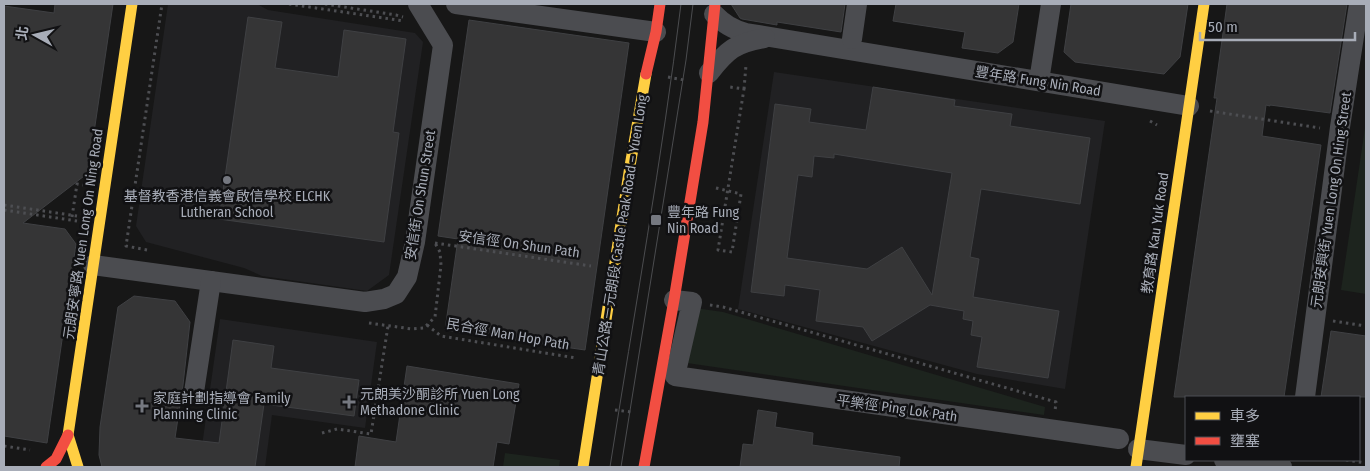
<svg xmlns="http://www.w3.org/2000/svg" width="1370" height="471" font-family="'Fira Sans Condensed','Noto Sans TC',sans-serif">
  <style>
    .built { fill: #212123 }
    .green { fill: #1d241e }
    .building { fill: #353536; stroke: #3f4043; fill-rule: evenodd }
    .lines { fill: none; stroke-linecap: round; stroke-linejoin: round }
    .path { stroke: #4d4e52; stroke-width: 3; stroke-dasharray: 2.5 4; stroke-linecap: butt }
    .street { stroke: #4b4c50; stroke-width: 20 }
    .slow { stroke: #ffcf43; stroke-width: 11 }
    .jam { stroke: #f24e42; stroke-width: 11 }
    .tram { stroke: #4b4c4f; stroke-width: 1 }
    .poi-dot { fill: #757880; stroke: #111113; stroke-width: 2 }
    .labels { text-anchor: middle; stroke-width: 5; stroke-linejoin: round; paint-order: stroke }
    .street-label { font-size: 14px; fill: #a8adb8; stroke: #111113 }
    .poi-label { font-size: 14px; fill: #a8adb8; stroke: #111113; text-anchor: start }
  </style>
  <rect width="100%" height="100%" fill="#171717"/>
  <g class="built">
    <polygon points="168,4 257,4 268,10 415,33 423,42 389,275 367,291 262,276 244,268 146,242 136,226"/>
    <polygon points="774,72 1105,121 1065,389 977,374 738,309"/>
    <polygon points="220,319 377,342 365,428 272,415 265,467 199,467"/>
  </g>
  <g class="green">
    <polygon points="1366,121 1366,294 1341,290"/>
    <polygon points="695,308 723,312 1045,407 1044,415 687,363"/>
    <polygon points="505,453 560,460 559,467 503,467"/>
  </g>
  <g class="building">
    <polygon points="55,4 113,4 88,173 23,223 65,229 76,244 47,443 4,436 4,6 54,13"/>
    <polygon points="731,4 845,4 841,32 777,22 777,25 742,19 740,18"/>
    <polygon points="896,4 1019,4 1013,42 998,53 962,48 965,32 893,21"/>
    <polygon points="1071,4 1188,4 1180,57 1164,74 1075,62 1064,52"/>
    <polygon points="1227,4 1347,4 1330,113 1270,105 1270,106 1266,105 1262,136 1321,145 1284,397 1174,397 1217,98 1214,98"/>
    <polygon points="248,17 282,22 275,68 338,77 344,30 406,39 393,132 399,133 384,242 219,219"/>
    <polygon points="469,20 629,43 585,350 445,330 458,239 438,236"/>
    <path d="M873 87 955 100 954 106 1012 114 1010 126 1090 138 1080 204 981 189 970 257 979 259 973 297 1059 311 1048 378 977 367 982 337 971 335 973 321 963 319 964 311 930 305 872 341 863 327 816 321 820 290 785 285 784 296 751 292 775 104 811 109 809 122 866 130ZM834 154 952 173 932 295 902 247 867 269 787 258 798 175 812 177 814 156 834 158Z"/>
    <polygon points="134,296 175,301 190,322 183,385 175,438 219,443 233,340 274,346 271,368 359,380 354,416 264,404 255,467 102,467 99,455 100,427 118,307"/>
    <polygon points="1331,331 1366,336 1366,397 1321,397"/>
    <polygon points="407,366 519,384 509,444 497,442 493,467 355,467 359,436 396,442"/>
    <polygon points="758,410 777,413 775,427 813,433 812,445 900,457 899,467 740,467 743,444 753,445"/>
  </g>
  <g class="lines">
    <g class="path">
      <polyline points="289,4 404,21"/>
      <polyline points="325,4 396,15 403,17"/>
      <polyline points="668,77 684,80"/>
      <polyline points="744,89 746,65"/>
      <polyline points="1210,111 1320,128"/>
      <polyline points="1150,121 1157,125"/>
      <polyline points="716,188 741,194 732,252 718,250 744,89 730,87"/>
      <polyline points="4,205 77,216"/>
      <polyline points="4,210 77,221"/>
      <polyline points="72,217 77,184 83,185"/>
      <polyline points="435,243 591,266"/>
      <polyline points="147,250 126,246 162,4"/>
      <polyline points="710,305 723,307 1056,402 1055,411"/>
      <polyline points="1333,321 1366,326"/>
      <polyline points="369,323 412,329 424,328 435,317 441,265 440,252 435,243"/>
      <polyline points="427,325 441,336 576,358"/>
      <polyline points="615,410 631,412"/>
      <polyline points="322,433 337,429 371,434 388,326"/>
      <polyline points="4,446 30,450"/>
      <polyline points="1346,460 1366,463"/>
    </g>
    <g class="street">
      <polyline points="456,4 656,32"/>
      <path d="M714 14C724 24 732 29 746 33L1189 106"/>
      <polyline points="852,39 857,4"/>
      <path d="M709 73C727 50 735 43 765 38"/>
      <polyline points="1039,81 1051,4"/>
      <polyline points="93,265 365,302 384,299 396,294 407,277 415,242 443,45 418,4"/>
      <polyline points="674,300 692,302 675,376 1119,439"/>
      <polyline points="194,392 211,281"/>
      <polyline points="1305,397 1340,127 1359,4"/>
      <polyline points="1138,449 1186,455"/>
      <polyline points="1224,460 1282,467"/>
    </g>
    <g class="slow">
      <polyline points="78,467 68,435 132,4"/>
      <polyline points="583,467 630,166 646,74"/>
      <polyline points="1136,467 1204,4"/>
    </g>
    <g class="jam">
      <polyline points="646,74 656,32 660,4"/>
      <polyline points="46,467 56,459 68,435"/>
      <polyline points="644,467 674,300 703,122 715,4"/>
    </g>
    <g class="tram">
      <path d="M610 467C634 313 662 159 681 4"/>
      <polyline points="621,467 686,60 693,4"/>
    </g>
  </g>
  <g class="poi-dot">
    <circle cx="227" cy="180" r="5"/>
    <rect x="650" y="214" width="12" height="12" rx="2.5"/>
    <path d="M346.5 394.5h5v5h5v5h-5v5h-5v-5h-5v-5h5z"/>
    <path d="M139.5 398.5h5v5h5v5h-5v5h-5v-5h-5v-5h5z"/>
  </g>
  <g class="labels">
    <g class="street-label">
      <text transform="translate(1038 81) rotate(9)" y="5">豐年路 Fung Nin Road</text>
      <text transform="translate(420 195) rotate(-81)" y="5">安信街 On Shun Street</text>
      <text transform="translate(1331 200) rotate(-82)" y="5">元朗安興街 Yuen Long On Hing Street</text>
      <text transform="translate(1155 233) rotate(-82)" y="5">教育路 Kau Yuk Road</text>
      <text transform="translate(83 234) rotate(-82)" y="5">元朗安寧路 Yuen Long On Ning Road</text>
      <text transform="translate(620 235) rotate(-81)" y="5">青山公路－元朗段 Castle Peak Road – Yuen Long</text>
      <text transform="translate(519 244) rotate(8)" y="5">安信徑 On Shun Path</text>
      <text transform="translate(508 334) rotate(10)" y="5">民合徑 Man Hop Path</text>
      <text transform="translate(897 408) rotate(8)" y="5">平樂徑 Ping Lok Path</text>
    </g>
    <g class="poi-label">
      <text x="227" y="201" text-anchor="middle">基督教香港信義會啟信學校 ELCHK<tspan x="227" dy="16">Lutheran School</tspan></text>
      <text x="667" y="217">豐年路 Fung<tspan x="667" dy="16">Nin Road</tspan></text>
      <text x="360" y="399">元朗美沙酮診所 Yuen Long<tspan x="360" dy="16">Methadone Clinic</tspan></text>
      <text x="153" y="403">家庭計劃指導會 Family<tspan x="153" dy="16">Planning Clinic</tspan></text>
    </g>
  </g>
  <rect width="1370" height="471" fill="none" stroke="#a8adb8" stroke-width="10"/>
  <rect x="1185" y="396" width="175" height="65" fill="#111113" stroke="#4d4f55"/>
  <rect x="1195" y="412" width="25" height="8" fill="#ffcf43" stroke="#4d4f55"/>
  <text x="1230" y="421" font-size="15" fill="#a8adb8">車多</text>
  <rect x="1195" y="437" width="25" height="8" fill="#f24e42" stroke="#4d4f55"/>
  <text x="1230" y="446" font-size="15" fill="#a8adb8">壅塞</text>
  <g transform="translate(35 35) rotate(278)" stroke="#111113" stroke-width="4" paint-order="stroke">
  <path d="M0-4L9 19L0 12L-9 19Z" fill="#a8adb8"/>
  <text y="-8" font-size="14" font-weight="bold" text-anchor="middle" fill="#a8adb8">北</text>
  </g>
  <path d="M1200 32v8h155v-8" fill="none" stroke="#a8adb8" stroke-width="2.5"/>
  <text x="1208" y="32" font-size="15" fill="#a8adb8" stroke="#111113" stroke-width="4" paint-order="stroke">50 m</text>
</svg>
